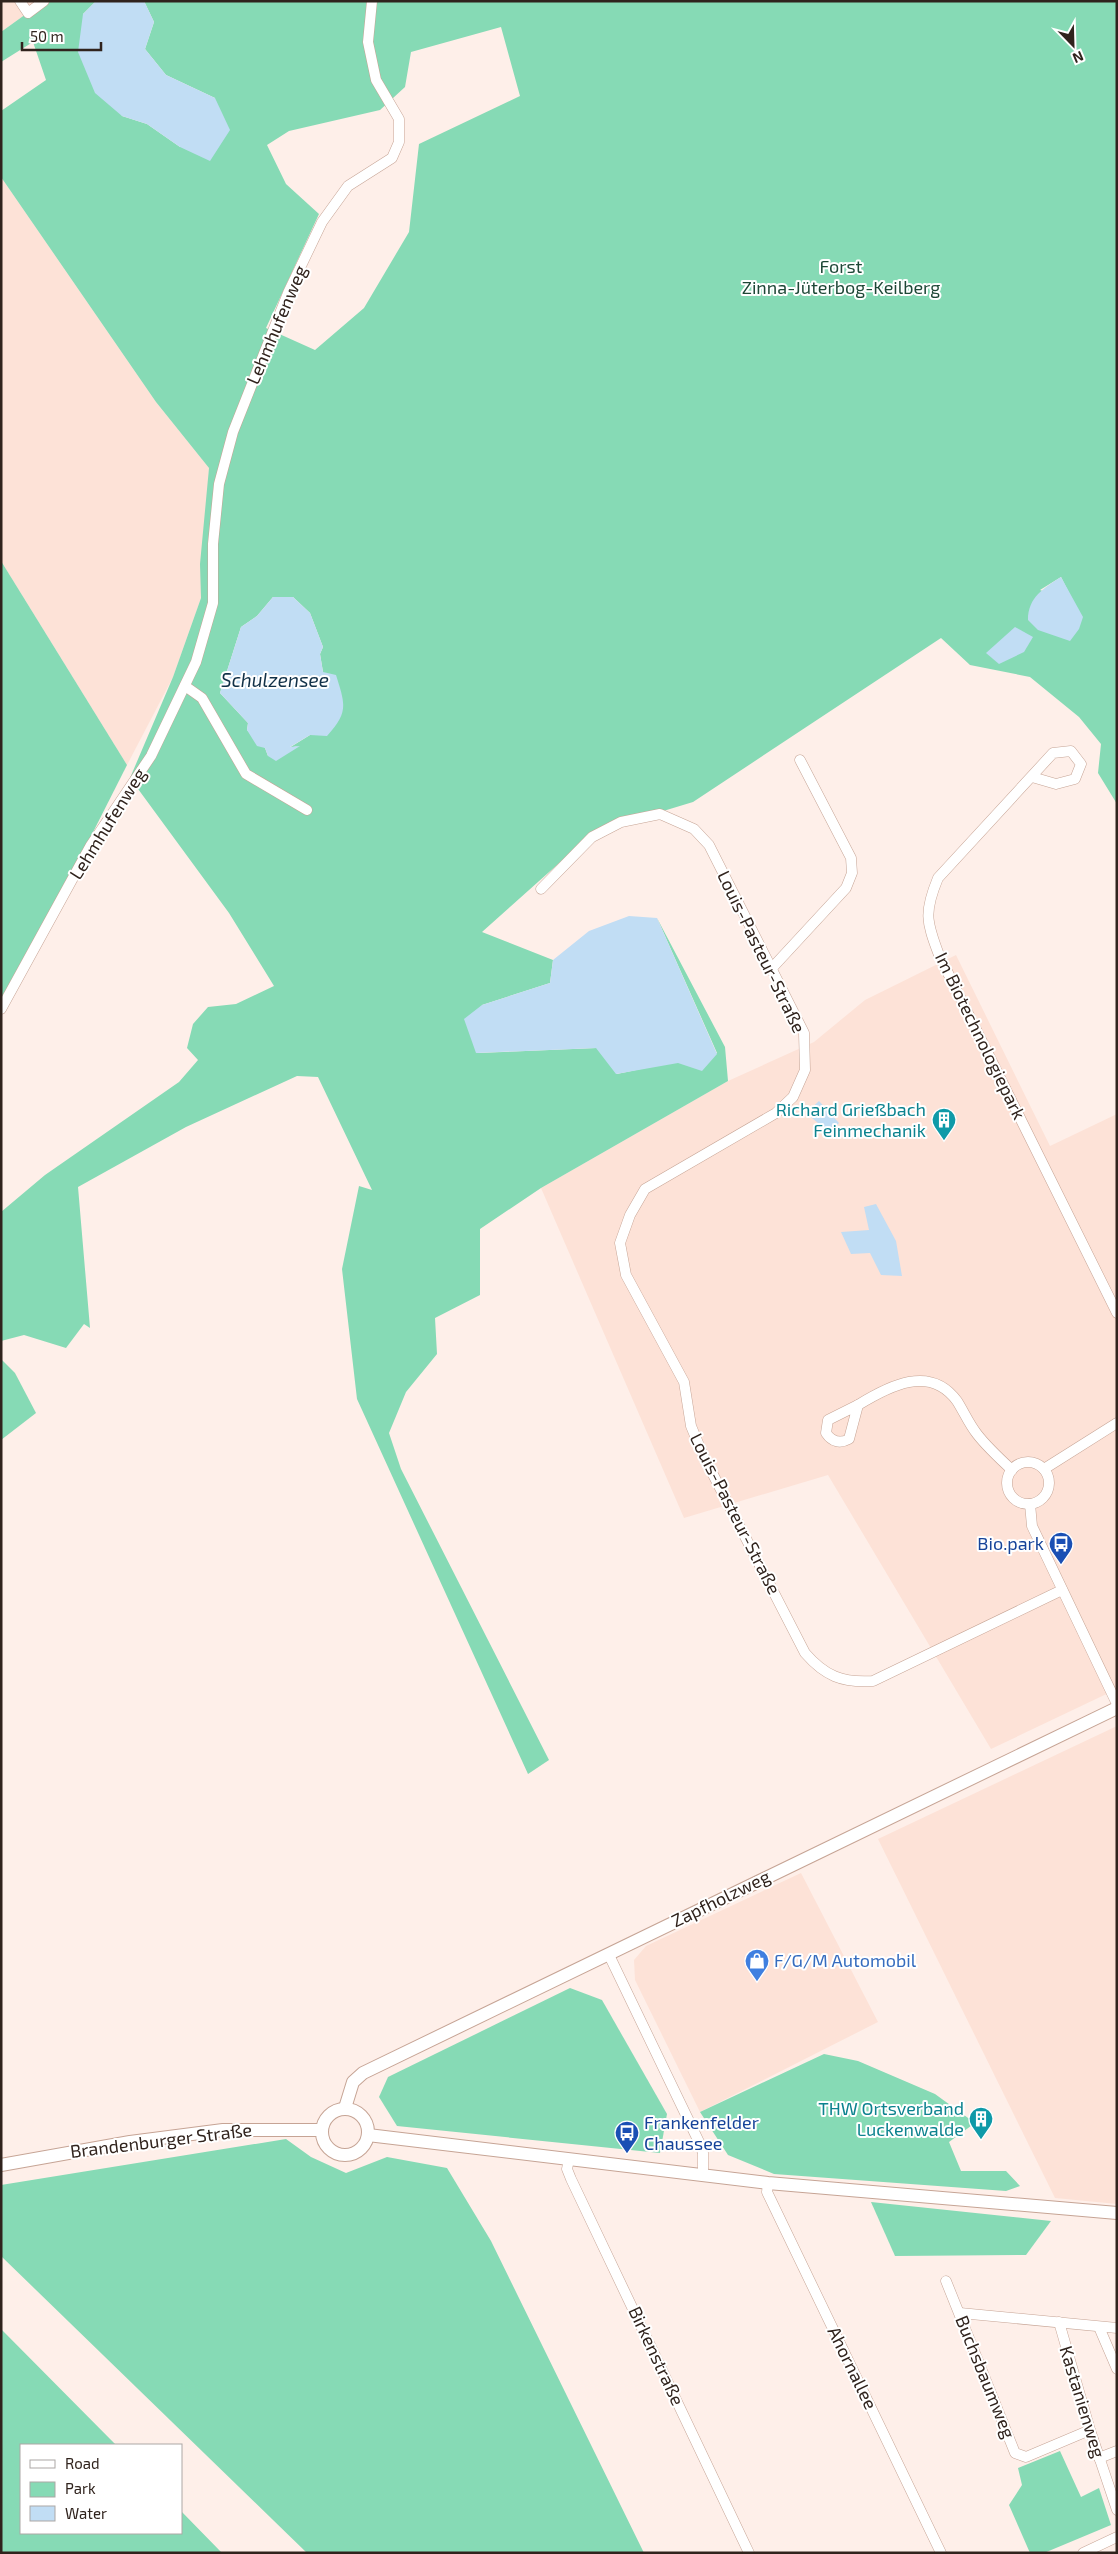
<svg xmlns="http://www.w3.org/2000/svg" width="1118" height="2554" font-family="'Exo 2',sans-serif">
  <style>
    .built { fill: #fde2d7 }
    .green { fill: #86dab5; fill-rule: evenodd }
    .water { fill: #c1ddf4 }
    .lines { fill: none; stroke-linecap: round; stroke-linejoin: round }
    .minor-casing { stroke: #c6a495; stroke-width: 11 }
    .tertiary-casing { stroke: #c6a495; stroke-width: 14 }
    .minor { stroke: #fff; stroke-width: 10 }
    .tertiary { stroke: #fff; stroke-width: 12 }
    .labels { text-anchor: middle; stroke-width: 4; stroke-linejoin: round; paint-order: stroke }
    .park-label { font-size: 18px; fill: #1d4736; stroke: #fff }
    .street-label { font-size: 18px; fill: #30231d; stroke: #fff }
    .culture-label { font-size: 18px; fill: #0d838f; stroke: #fff; text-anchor: end }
    .transit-label { font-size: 18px; fill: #164399; stroke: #fff; text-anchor: end }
    .shop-label { font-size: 18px; fill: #366cbe; stroke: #fff; text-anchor: start }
    .water-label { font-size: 19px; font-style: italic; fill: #103047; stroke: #fff }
  </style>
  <rect width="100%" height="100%" fill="#feefe9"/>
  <g class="built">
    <polygon points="1,1 44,1 1,32"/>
    <polygon points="1,177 156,402 209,468 201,598 173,677 127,765 1,561"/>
    <polygon points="956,955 1050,1146 1117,1114 1117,1689 991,1749 828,1475 684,1518 541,1188 728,1081 814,1042 865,1000"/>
    <polygon points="1117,1726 1117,2204 1055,2198 878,1839"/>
    <polygon points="801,1873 878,2022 700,2112 635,1980 634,1960 646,1946"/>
  </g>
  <g class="green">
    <path d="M44 1H96L83 14 122 116 147 124 180 147 215 98 166 75 145 49 154 22 144 1H1117V804L1098 773 1101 744 1079 717 1030 677 970 665 941 638 693 802 594 832 482 932 553 960 550 983 482 1005 477 1053 597 1048 617 1074 717 1053 657 918 725 1047 728 1081 541 1188 480 1229V1295L435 1318 437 1354 406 1392 389 1433 401 1469 549 1760 528 1774 357 1399 342 1269 359 1186 372 1190 318 1077 297 1076 186 1127 78 1187 90 1328 84 1324 66 1348 24 1335 1 1341V1212L45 1175 179 1082 198 1060 187 1048 193 1024 208 1007 236 1004 274 986 229 913 130 778 173 677 201 598 200 564 209 468 156 402 1 177V111L46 80 33 42 1 62V32ZM501 27 520 96 419 144 409 232 364 308 315 350 266 328 319 214 286 184 267 145 289 131 380 110 405 87 411 52ZM1061 577 1074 603 1040 590ZM273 597H293L310 613 323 647 320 654 323 672 310 735 289 748 298 746 268 756 265 748 247 730 248 723 220 693 241 627 257 616Z"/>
    <polygon points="1,561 127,765 1,1014"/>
    <polygon points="1,1359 15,1373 36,1413 1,1440"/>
    <polygon points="570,1988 602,2000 667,2114 660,2153 397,2126 379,2097 388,2077"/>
    <polygon points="824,2054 858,2061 935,2094 975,2123 949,2142 961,2171 1006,2171 1020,2186 1006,2191 774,2174 728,2155 700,2112"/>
    <polygon points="286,2139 311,2157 346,2173 387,2157 447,2168 491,2241 644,2553 307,2553 1,2256 1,2185"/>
    <polygon points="871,2202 1051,2221 1026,2255 895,2256"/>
    <polygon points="1,2329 116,2445 21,2445 21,2533 181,2533 181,2511 222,2553 1,2553"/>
    <polygon points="1060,2451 1081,2497 1099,2488 1111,2525 1044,2553 1030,2553 1009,2505 1022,2485 1018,2468"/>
  </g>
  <g class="water">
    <polygon points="96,1 144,1 154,22 145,49 166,75 215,98 230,130 210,161 180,147 147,124 122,116 95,93 78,52 83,14"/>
    <path d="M1061 577 1083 617 1079 629 1070 641 1038 630 1028 620C1028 597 1044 588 1061 577Z"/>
    <path d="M273 597H293L310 613 323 647 320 654 323 672 336 675C345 704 349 712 327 736L310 735 290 747 300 746 276 761 268 756 265 748 257 746 247 730 248 723 220 693 241 627 257 616Z"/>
    <polygon points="1015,627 1033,637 1024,652 999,664 986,653"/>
    <polygon points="629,916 657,918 717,1054 702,1071 678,1063 616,1074 596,1048 476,1053 464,1019 482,1005 550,983 553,960 589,931"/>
    <polygon points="819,1101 839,1123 830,1133 806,1113"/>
    <polygon points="876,1204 896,1241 902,1276 881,1275 870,1253 851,1254 841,1232 869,1230 864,1207"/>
  </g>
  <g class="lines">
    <defs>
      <g id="minor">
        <polyline points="20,1 28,13 44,1"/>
        <polyline points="185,686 202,698 246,774 307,810"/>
        <path d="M1032 777 1056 784 1075 779 1081 764 1071 751 1053 753 938 878C924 912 926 921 939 955L1117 1313"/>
        <path d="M541 889 592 837 621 822 660 814 694 829 709 845 804 1033 805 1070 793 1097 776 1113 645 1189 630 1215 620 1243 626 1275 684 1382 691 1426 703 1455 805 1653C825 1676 842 1683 873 1681L1062 1590"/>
        <polyline points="772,968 846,888 852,873 851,858 800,760"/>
        <polyline points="1,1009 91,845 151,756 196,662 213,603 213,544 219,484 233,432 288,293 322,222 348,186 392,158 399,142 399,119 376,80 368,42 372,1"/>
        <path d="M858 1405C889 1386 930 1364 957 1401 964 1412 969 1424 977 1434 987 1447 1000 1459 1012 1470"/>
        <path d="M858 1405 849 1439C840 1444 832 1442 826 1433L828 1420Z"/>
        <circle cx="1028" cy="1483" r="21"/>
        <polyline points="1044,1469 1117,1423"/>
        <polyline points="1030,1504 1032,1526 1117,1704"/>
        <polyline points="609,1955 699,2142 703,2153 703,2176"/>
        <polyline points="569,2159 567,2169 571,2179 749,2553"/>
        <polyline points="768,2183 767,2192 941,2553"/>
        <polyline points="946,2281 1015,2453 1026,2457 1090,2430"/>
        <polyline points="960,2313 1117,2328"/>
        <polyline points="1059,2322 1090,2430 1117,2510"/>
        <polyline points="1099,2327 1117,2369"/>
        <polyline points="1099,2458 1117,2451"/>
        <polyline points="1083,2553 1117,2537"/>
      </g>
      <g id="tertiary">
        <polyline points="345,2108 353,2082 363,2073 1117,1708"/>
        <circle cx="345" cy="2132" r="23"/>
        <polyline points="368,2135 768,2183 1117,2213"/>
        <polyline points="1,2165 130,2142 223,2130 322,2130"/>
      </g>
    </defs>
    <use href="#minor" class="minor-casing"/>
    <use href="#tertiary" class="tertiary-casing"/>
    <use href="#minor" class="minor"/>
    <use href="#tertiary" class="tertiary"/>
  </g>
  <defs>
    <symbol id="building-pin" viewBox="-11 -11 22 30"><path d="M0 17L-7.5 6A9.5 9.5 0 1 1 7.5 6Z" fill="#0f9aa8" stroke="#fff"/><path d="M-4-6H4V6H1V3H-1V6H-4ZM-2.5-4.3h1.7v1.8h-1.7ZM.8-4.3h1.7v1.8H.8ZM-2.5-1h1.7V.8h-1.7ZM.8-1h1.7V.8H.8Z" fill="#fff"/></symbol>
    <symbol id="bus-pin" viewBox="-11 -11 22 30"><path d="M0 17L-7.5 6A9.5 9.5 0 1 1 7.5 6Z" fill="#1a4fb4" stroke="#fff"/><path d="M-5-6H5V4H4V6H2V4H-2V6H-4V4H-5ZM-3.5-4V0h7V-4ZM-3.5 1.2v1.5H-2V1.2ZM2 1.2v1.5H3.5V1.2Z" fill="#fff"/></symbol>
    <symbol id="shop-pin" viewBox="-11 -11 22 30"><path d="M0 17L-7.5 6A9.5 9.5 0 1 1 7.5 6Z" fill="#3f7fe0" stroke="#fff"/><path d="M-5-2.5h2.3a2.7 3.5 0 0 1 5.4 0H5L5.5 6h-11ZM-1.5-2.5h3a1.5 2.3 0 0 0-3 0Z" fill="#fff"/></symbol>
  </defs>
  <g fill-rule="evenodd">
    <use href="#building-pin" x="930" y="1106" width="28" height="38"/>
    <use href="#bus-pin" x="1047" y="1530" width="28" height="38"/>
    <use href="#shop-pin" x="743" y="1947" width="28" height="38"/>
    <use href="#building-pin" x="967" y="2105" width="28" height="38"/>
    <use href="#bus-pin" x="613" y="2119" width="28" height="38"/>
  </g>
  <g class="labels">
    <g class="park-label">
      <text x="841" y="273">Forst<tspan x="841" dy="21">Zinna-Jüterbog-Keilberg</tspan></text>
    </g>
    <g class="street-label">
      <text transform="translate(277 325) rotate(-67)" y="6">Lehmhufenweg</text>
      <text transform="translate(108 824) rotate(-58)" y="6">Lehmhufenweg</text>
      <text transform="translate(761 952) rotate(64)" y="6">Louis-Pasteur-Straße</text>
      <text transform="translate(980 1036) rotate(64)" y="6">Im Biotechnologiepark</text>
      <text transform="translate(735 1514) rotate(63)" y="6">Louis-Pasteur-Straße</text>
      <text transform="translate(721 1899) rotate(-26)" y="6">Zapfholzweg</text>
      <text transform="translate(161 2141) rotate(-7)" y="6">Brandenburger Straße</text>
      <text transform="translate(656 2356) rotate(65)" y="6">Birkenstraße</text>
      <text transform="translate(852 2368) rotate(64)" y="6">Ahornallee</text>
      <text transform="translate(985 2377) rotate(68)" y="6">Buchsbaumweg</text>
      <text transform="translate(1082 2402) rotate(73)" y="6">Kastanienweg</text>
    </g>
    <g class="culture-label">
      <text x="926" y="1116">Richard Grießbach<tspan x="926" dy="21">Feinmechanik</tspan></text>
      <text x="964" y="2115">THW Ortsverband<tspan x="964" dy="21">Luckenwalde</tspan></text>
    </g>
    <g class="transit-label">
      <text x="1044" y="1550">Bio.park</text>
      <text x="644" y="2129" text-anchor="start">Frankenfelder<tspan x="644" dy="21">Chaussee</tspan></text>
    </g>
    <g class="shop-label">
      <text x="774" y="1967">F/G/M Automobil</text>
    </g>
    <g class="water-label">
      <text x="275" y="687">Schulzensee</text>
    </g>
  </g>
  <rect width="1118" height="2554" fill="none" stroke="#30231d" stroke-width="5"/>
  <rect x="20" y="2444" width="162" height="90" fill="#ffffff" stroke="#aca7a5"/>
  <rect x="30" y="2460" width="25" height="8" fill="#ffffff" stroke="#aca7a5"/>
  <text x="65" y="2469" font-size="15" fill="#30231d">Road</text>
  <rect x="30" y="2482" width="25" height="15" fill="#86dab5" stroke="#aca7a5"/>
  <text x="65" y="2494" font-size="15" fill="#30231d">Park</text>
  <rect x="30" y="2506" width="25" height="15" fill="#c1ddf4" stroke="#aca7a5"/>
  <text x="65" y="2519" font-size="15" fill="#30231d">Water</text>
  <g transform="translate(1073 45) rotate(157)" stroke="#ffffff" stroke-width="4" paint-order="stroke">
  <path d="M0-4L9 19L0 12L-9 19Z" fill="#30231d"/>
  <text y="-8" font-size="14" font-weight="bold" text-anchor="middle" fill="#30231d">N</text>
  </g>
  <path d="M22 42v8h79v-8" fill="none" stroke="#30231d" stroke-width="2.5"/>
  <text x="30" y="42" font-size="15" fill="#30231d" stroke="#ffffff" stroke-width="4" paint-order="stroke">50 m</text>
</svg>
